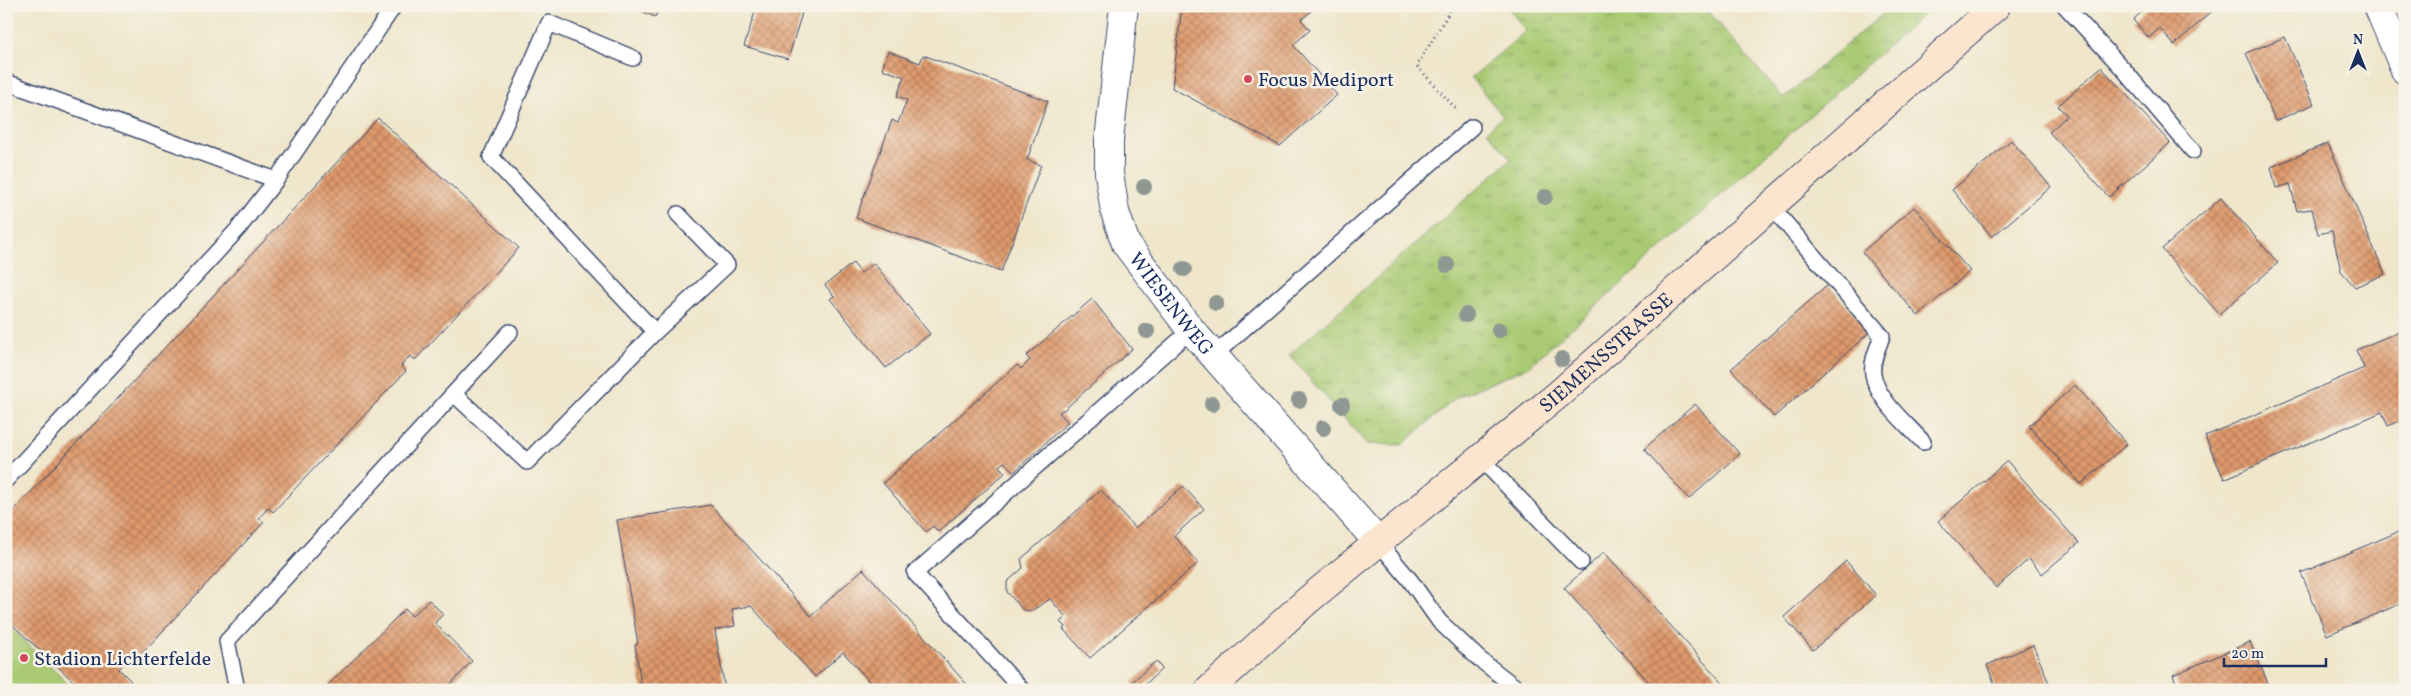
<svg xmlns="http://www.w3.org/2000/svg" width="2411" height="696" font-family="Vollkorn,serif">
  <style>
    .grass { fill: url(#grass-tufts); stroke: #627c68 }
    .garden { fill: #a9ca72; stroke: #627c68 }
    .building { fill: url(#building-cross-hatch) }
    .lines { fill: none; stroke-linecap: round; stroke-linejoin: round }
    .lane-casing { stroke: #3b4a6e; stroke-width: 18 }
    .street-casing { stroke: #3b4a6e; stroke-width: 30 }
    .secondary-casing { stroke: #3b4a6e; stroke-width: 30 }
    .path { stroke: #3b4a6e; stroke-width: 3; stroke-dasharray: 1 4; stroke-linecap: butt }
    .lane { stroke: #fff; stroke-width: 15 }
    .street { stroke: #fff; stroke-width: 28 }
    .secondary { stroke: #fce5cf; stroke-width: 28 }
    .tree { fill: #8e9792 }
    .poi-dot { fill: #d1495b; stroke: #f7f3e8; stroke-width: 2 }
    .labels { text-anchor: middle; stroke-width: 5; stroke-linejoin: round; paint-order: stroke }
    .poi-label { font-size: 20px; fill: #1b2f5e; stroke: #f7f3e8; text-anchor: start }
    .street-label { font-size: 20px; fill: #1b2f5e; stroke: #f7f3e8 }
  </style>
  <defs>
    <pattern id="grass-tufts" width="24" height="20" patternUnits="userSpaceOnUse" patternTransform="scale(1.25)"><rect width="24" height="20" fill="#a9ca72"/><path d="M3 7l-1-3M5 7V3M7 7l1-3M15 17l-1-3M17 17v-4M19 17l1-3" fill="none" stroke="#89a461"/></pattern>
    <pattern id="building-cross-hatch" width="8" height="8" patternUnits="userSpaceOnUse" patternTransform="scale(1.25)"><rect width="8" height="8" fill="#df996a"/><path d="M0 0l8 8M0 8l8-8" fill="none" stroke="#b47d5a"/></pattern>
  </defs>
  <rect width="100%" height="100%" fill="#f7f3e8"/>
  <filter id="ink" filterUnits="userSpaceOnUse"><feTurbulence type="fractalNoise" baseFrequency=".02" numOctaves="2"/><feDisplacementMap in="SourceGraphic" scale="10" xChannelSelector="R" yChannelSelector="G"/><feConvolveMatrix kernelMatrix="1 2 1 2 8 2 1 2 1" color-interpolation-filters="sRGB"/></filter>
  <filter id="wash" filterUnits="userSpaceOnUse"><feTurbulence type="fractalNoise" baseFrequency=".0096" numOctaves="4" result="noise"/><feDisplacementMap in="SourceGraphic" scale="20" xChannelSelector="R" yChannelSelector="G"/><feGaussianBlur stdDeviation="1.12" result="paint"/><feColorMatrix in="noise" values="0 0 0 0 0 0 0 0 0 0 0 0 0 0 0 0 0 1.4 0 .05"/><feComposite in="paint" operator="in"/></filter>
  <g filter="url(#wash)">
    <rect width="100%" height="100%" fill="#efe6cb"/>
    <polygon class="grass" points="1507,6 1704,6 1783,98 1892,6 1933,6 1528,367 1457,397 1402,445 1367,444 1289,355 1511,159 1487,131 1503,116 1471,78 1526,31"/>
    <polygon class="garden" points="6,623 74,690 6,690"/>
    <g id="blocks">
      <g class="building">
        <polygon points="630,6 660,6 655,17"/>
        <polygon points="757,6 779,6 802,13 788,59 744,46"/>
        <polygon points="1182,6 1308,6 1311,11 1301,20 1310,30 1293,45 1337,95 1280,146 1172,88"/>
        <polygon points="2148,6 2218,6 2174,45 2160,28 2149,38 2133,20"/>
        <polygon points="2285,37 2314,104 2275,121 2246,53"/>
        <polygon points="888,51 920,63 923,55 1048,101 1027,160 1041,165 1001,272 856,218 892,120 898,123 907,100 897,96 904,77 882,69"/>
        <polygon points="2101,67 2170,143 2109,197 2049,132 2067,116 2058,106"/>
        <polygon points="378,118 519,248 415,360 410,356 401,366 406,371 273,512 268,508 259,518 264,522 133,663 128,659 119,669 131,681 122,690 83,690 6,619 6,519"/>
        <polygon points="2011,140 2051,187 1992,237 1952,190"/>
        <polygon points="2328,143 2385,274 2355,287 2341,271 2332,231 2318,234 2312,209 2297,211 2290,184 2276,188 2271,167"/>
        <polygon points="2221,198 2278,263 2219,314 2162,249"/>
        <polygon points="1914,207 1970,271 1918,316 1862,252"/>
        <polygon points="853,263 861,273 874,263 930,334 886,368 830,299 834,296 825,285"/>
        <polygon points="1828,285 1870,332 1774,417 1731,369"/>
        <polygon points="1092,299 1132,349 1065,409 1059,412 1068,422 1014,472 1004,462 999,466 1005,473 938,532 933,526 926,532 883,483 1017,365 1021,369 1030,360 1026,356"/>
        <polygon points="2405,329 2405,419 2388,426 2382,412 2224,479 2205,436 2364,368 2356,350"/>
        <polygon points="2075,385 2127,444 2081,484 2029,426"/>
        <polygon points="1695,404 1740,454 1689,499 1644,449"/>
        <polygon points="2007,461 2079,543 2042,574 2029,559 1996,588 1938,521"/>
        <polygon points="1183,486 1204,509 1174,536 1198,563 1090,658 1063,629 1065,627 1060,622 1066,617 1050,599 1031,611 1023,610 1007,592 1007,582 1023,568 1021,559 1101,490 1135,528"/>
        <polygon points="711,505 811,616 863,569 972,690 877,690 843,652 815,677 751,606 732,609 735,626 715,630 725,690 642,690 635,645 638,644 617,520"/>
        <polygon points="2405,529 2405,602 2327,635 2301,573"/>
        <polygon points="1604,552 1729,690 1656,690 1564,588"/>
        <polygon points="1846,561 1876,595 1813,650 1784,617"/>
        <polygon points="429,600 443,614 435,623 472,661 449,686 452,690 323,690 405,609 412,616"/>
        <polygon points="2250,642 2271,690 2179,690 2173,675"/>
        <polygon points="2033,645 2052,690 1997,690 1987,665"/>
        <polygon points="1156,661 1162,669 1139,690 1132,682"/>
      </g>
    </g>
  </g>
  <g filter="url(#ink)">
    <use href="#blocks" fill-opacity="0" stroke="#3b4a6e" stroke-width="1"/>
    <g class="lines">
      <defs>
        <g id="lane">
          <polyline points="2065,6 2124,70 2193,151"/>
          <polyline points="6,82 276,180"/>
          <path d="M1771 206 1882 336C1878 348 1871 361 1873 374 1877 400 1906 423 1923 442"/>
          <polyline points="655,332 727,265 678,214"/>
          <polyline points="1213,356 1472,127"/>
          <polyline points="455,395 527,462 655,332 491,157 549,23 633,58"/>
          <polyline points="1480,458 1581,562"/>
          <polyline points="6,480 238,229 276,180 394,6"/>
          <polyline points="1378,542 1410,580 1439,621 1478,658 1519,690"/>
          <polyline points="237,690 227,641 510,332"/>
          <polyline points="1022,690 915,573 1191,330"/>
        </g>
        <g id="street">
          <path id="s1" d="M1124 6 1109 140V173L1115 212 1126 244 1191 330 1378 542"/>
          <polyline points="2378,6 2405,70"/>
        </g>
        <g id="secondary">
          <path id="s2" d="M1209 690 1308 600 1560 393 1996 6"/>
        </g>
      </defs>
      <use href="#lane" class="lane-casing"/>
      <use href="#street" class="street-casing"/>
      <use href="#secondary" class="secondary-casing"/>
      <polyline class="path" points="1455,108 1417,66 1451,9 1461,6"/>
      <use href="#lane" class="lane"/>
      <use href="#street" class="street"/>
      <use href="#secondary" class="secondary"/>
    </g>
    <g class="tree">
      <circle cx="1144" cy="187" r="8"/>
      <circle cx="1545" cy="197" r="8"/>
      <circle cx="1447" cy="265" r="8"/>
      <circle cx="1184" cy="269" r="8"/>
      <circle cx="1216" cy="303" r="8"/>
      <circle cx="1466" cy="315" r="8"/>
      <circle cx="1499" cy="330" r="8"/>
      <circle cx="1147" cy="331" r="8"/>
      <circle cx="1562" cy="359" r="8"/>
      <circle cx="1299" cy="400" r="8"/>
      <circle cx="1212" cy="404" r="8"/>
      <circle cx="1342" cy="405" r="8"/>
      <circle cx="1323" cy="428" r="8"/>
    </g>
  </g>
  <g class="poi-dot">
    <circle cx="1248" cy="79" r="5"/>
    <circle cx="24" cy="658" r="5"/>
  </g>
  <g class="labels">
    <g class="poi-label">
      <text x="1258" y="86">Focus Mediport</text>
      <text x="34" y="665">Stadion Lichterfelde</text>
    </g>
    <g class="street-label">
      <text dy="7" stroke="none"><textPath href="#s1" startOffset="316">WIESENWEG</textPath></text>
      <text dy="7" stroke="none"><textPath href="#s2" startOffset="521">SIEMENSSTRASSE</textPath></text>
    </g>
  </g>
  <rect width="2411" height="696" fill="none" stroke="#f7f3e8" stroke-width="25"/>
  <g transform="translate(2358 52)" stroke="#f7f3e8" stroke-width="4" paint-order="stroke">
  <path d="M0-4L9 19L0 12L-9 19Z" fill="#1b2f5e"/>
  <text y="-8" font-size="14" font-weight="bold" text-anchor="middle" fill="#1b2f5e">N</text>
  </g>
  <path d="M2224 658v8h102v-8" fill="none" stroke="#1b2f5e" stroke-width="2.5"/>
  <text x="2231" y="658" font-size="15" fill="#1b2f5e" stroke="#f7f3e8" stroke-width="4" paint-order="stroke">20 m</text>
</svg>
